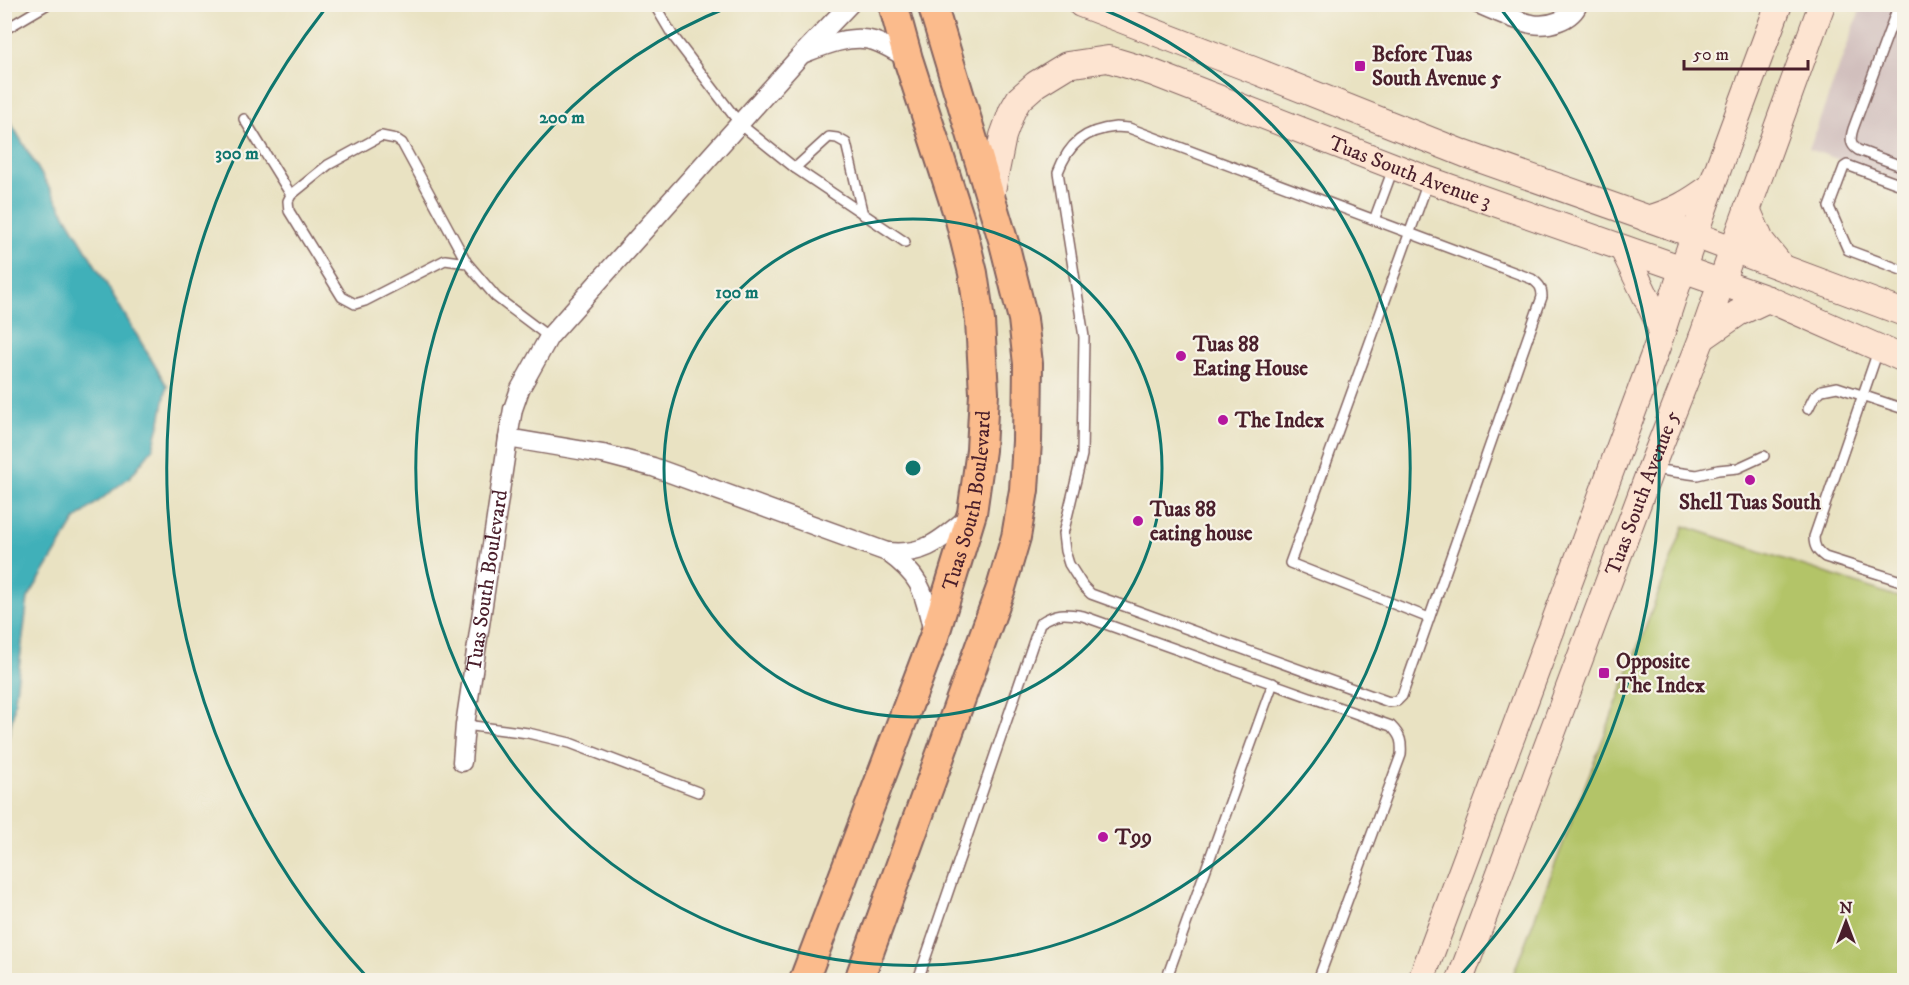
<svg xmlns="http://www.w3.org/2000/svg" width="1909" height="985" font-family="'IM FELL DW Pica',serif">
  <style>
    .industrial { fill: #d1bfbd }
    .green { fill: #b3c467; stroke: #7e7249; stroke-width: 1.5 }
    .water { fill: #40b0b9; stroke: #456872; stroke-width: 1.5 }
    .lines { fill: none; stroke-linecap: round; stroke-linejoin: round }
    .lane-casing { stroke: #826360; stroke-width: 12 }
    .street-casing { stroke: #826360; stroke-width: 21 }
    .secondary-casing { stroke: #826360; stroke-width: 28 }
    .primary-casing { stroke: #826360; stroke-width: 32 }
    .lane { stroke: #fff; stroke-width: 9 }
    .street { stroke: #fff; stroke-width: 18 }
    .secondary { stroke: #fde4d1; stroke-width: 26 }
    .primary { stroke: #fbbb8c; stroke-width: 28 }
    .ring { fill: none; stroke: #0f766e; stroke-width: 3 }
    .poi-dot { fill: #b5179e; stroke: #f7f3e8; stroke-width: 2 }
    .labels { text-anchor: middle; stroke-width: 4.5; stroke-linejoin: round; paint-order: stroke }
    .poi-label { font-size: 21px; font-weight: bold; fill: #4a1f2b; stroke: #f7f3e8; text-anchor: start }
    .street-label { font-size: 21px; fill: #4a1f2b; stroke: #f7f3e8 }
    .centre { fill: #0f766e; stroke: #f7f3e8; stroke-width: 3 }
    .ring-label { font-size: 18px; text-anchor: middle; font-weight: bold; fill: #0f766e; stroke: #f7f3e8; stroke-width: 4.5; stroke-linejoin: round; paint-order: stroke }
  </style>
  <rect width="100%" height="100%" fill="#f7f3e8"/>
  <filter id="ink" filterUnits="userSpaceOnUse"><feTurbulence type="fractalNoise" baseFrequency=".0167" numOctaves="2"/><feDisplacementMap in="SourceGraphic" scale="12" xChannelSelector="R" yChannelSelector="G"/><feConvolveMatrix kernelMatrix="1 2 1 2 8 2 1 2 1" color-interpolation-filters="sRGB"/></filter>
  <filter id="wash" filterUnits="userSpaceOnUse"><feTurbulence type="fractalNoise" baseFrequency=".008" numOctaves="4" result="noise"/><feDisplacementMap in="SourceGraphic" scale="24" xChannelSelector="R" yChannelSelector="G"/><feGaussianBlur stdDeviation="1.35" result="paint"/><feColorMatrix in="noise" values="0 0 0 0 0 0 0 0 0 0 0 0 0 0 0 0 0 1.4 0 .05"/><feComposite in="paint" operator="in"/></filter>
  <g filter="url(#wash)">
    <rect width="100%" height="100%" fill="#e9e2c2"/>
    <polygon class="industrial" points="1862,5 1904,5 1904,183 1809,149"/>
    <polygon class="green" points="1684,526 1904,599 1904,980 1511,980"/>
    <polygon class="water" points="5,113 167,386 160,422 153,448 131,476 76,519 28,598 13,715 5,753"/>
  </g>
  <g filter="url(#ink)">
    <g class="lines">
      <defs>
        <g id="lane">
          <polyline points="654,4 673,36 740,124 795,168 905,242"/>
          <path d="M1899 4 1853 129C1850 139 1850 145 1858 150L1904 167"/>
          <polyline points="4,30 48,4"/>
          <polyline points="244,119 291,195"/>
          <path d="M1116 127 1129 128 1532 279C1540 285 1542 288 1542 297L1402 696 1397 701 1389 702 1091 594 1083 586 1069 564 1065 551 1063 534 1082 455 1084 337 1058 172C1069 143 1085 130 1116 127Z"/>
          <polyline points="795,168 829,137 837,138 846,143 863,215"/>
          <polyline points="1428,182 1290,563 1429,618"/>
          <polyline points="1904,186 1847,165 1844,167 1829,207 1848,250 1904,271"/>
          <polyline points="1374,220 1393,169"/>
          <polyline points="467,263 445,260 365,301 355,304 342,297 289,211 288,201 291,195 328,165 381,136 396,139 402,143 467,263 496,297 549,337"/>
          <path d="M1878 351 1814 537C1814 547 1817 551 1825 557L1904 582"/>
          <polyline points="1808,409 1814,397 1822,390 1837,387 1904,409"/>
          <polyline points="1653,469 1697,475 1718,470 1738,468 1764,456"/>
          <polyline points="465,725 528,733 570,743 698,792"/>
          <path d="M918 980 1040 623C1057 612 1064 613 1083 616L1391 726C1401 736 1402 742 1401 755L1318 980"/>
          <polyline points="1166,980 1273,683"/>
        </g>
        <g id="street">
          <path d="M1478 4C1493 10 1518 22 1532 24 1548 27 1572 20 1578 4"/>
          <path d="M805 53C825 45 853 34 874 41 886 45 897 52 908 59"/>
          <path d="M508 438 603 454 653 467 887 552C923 578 923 591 933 632"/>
          <path d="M887 552C928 556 942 538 972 514"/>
          <path id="s1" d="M462 762 465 725 508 438 513 409 520 389 549 337 801 55 850 4"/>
        </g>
        <g id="secondary">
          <polyline points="1081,4 1256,71 1465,154 1695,235 1904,313"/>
          <path id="s2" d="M990 201 1003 136 1012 111 1019 99 1036 84 1067 65 1108 59 1151 72 1429 180 1768 299 1904 359"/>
          <polyline points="1747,209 1761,241 1782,267"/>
          <path d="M1647 219C1674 212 1690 202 1712 186"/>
          <polyline points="1623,249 1662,330"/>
          <polyline points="1702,338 1738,313 1768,299"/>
          <path d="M1421 980 1658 344C1694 230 1737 117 1779 4"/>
          <path id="s3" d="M1460 980 1651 468 1702 338 1733 249 1822 4"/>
        </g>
        <g id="primary">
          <path id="s4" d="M804 980 934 637 972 513 981 450 984 393 980 321 973 273 960 220 908 59 893 4"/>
          <polyline points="859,980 1001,588 1016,537 1024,490 1027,441 1028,364 1023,319 1004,243 932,4"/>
        </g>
      </defs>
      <use href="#lane" class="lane-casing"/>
      <use href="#street" class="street-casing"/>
      <use href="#secondary" class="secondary-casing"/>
      <use href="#primary" class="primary-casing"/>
      <use href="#lane" class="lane"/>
      <use href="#street" class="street"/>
      <use href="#secondary" class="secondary"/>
      <use href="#primary" class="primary"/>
    </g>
  </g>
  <g class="ring">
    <circle cx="913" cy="468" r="249"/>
    <path d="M1095 6A497 497 0 1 1 731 6"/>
    <path d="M367 977A746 746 0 0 1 325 9M1501 9A746 746 0 0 1 1459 977"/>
  </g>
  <g class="poi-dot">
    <rect x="1354" y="60" width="12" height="12" rx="3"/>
    <circle cx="1181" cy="356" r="6"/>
    <circle cx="1223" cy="420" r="6"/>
    <circle cx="1750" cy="480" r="6"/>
    <circle cx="1138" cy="521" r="6"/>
    <rect x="1598" y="667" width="12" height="12" rx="3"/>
    <circle cx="1103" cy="837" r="6"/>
  </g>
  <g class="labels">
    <g class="poi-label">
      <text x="1372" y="61">Before Tuas<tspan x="1372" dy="24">South Avenue 5</tspan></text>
      <text x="1193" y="351">Tuas 88<tspan x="1193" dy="24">Eating House</tspan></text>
      <text x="1235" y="427">The Index</text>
      <text x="1750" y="509" text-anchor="middle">Shell Tuas South</text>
      <text x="1150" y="516">Tuas 88<tspan x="1150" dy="24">eating house</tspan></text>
      <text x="1616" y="668">Opposite<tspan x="1616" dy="24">The Index</tspan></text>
      <text x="1115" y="844">T99</text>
    </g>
    <g class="street-label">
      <text dy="7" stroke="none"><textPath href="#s2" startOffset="530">Tuas South Avenue 3</textPath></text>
      <text dy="7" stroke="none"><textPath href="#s3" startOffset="520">Tuas South Avenue 5</textPath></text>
      <text dy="7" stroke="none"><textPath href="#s4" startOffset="508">Tuas South Boulevard</textPath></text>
      <text dy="7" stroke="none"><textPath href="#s1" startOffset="183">Tuas South Boulevard</textPath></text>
    </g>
  </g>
  <circle cx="913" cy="468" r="9" class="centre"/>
  <g class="ring-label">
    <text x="562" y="123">200 m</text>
    <text x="237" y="159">300 m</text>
    <text x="737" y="298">100 m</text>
  </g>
  <rect width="1909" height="985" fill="none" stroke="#f7f3e8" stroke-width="24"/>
  <g transform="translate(1846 922)" stroke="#f7f3e8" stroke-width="4.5" paint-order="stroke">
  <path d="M0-4.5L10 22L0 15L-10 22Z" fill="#4a1f2b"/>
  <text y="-9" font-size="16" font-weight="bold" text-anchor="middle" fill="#4a1f2b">N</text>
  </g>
  <path d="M1684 60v9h124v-9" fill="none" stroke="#4a1f2b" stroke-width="3"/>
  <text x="1693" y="60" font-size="18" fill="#4a1f2b" stroke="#f7f3e8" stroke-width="4.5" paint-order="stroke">50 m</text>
</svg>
